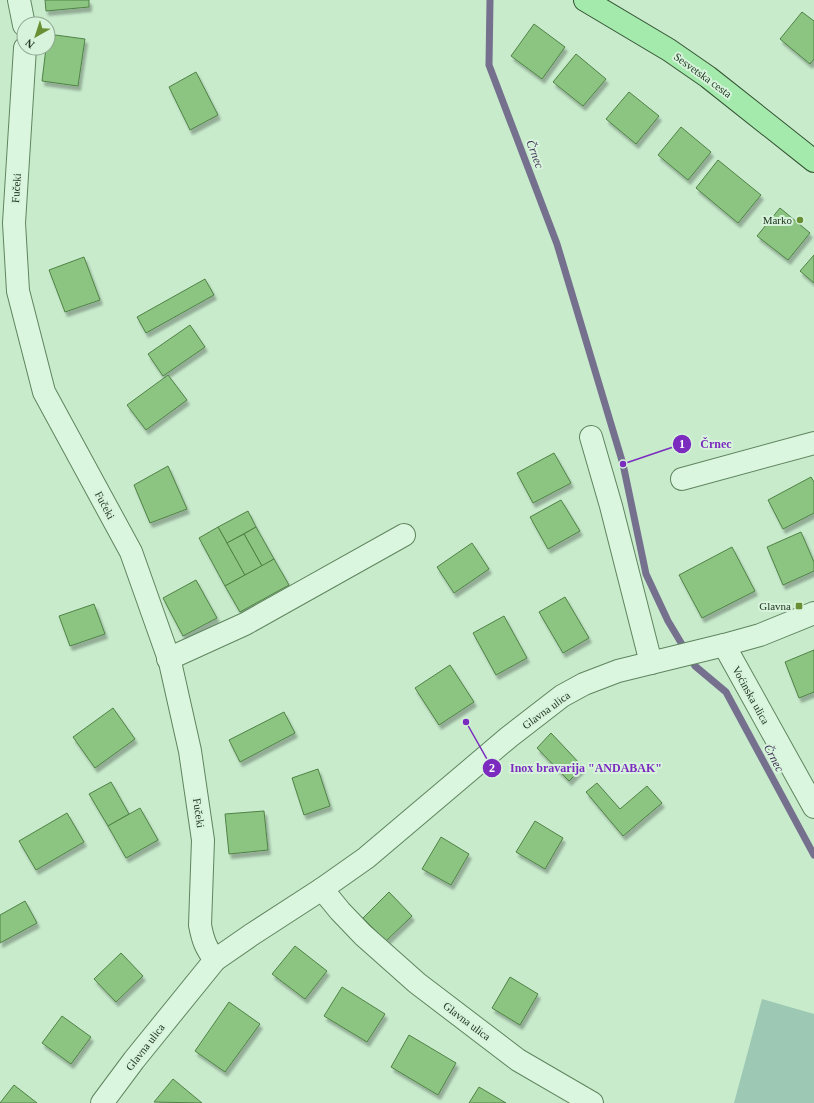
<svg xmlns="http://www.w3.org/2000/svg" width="814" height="1103" font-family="Georgia,serif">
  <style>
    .green { fill: #9cc8b4 }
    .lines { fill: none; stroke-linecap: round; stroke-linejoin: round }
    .stream { stroke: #75708d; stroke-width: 7 }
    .building { fill: #8bc581; stroke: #508246; filter: url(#shadow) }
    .minor-casing { stroke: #5f855e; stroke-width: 24 }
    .major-casing { stroke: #355332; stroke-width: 24 }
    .minor { stroke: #daf6de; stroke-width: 22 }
    .major { stroke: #a3eaac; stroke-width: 22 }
    .poi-dot { fill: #688f33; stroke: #d7f3db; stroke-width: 1.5 }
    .labels { text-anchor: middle; stroke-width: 4; stroke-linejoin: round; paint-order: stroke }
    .street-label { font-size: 11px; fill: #223721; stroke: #d7f3db }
    .poi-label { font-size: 11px; fill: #223721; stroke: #d7f3db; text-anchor: end }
    .water-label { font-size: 12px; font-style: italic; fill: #3f3155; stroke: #d7f3db }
    .leader { fill: none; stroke: #7b2cbf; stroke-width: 1.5 }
    .callout-dot { fill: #7b2cbf; stroke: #d7f3db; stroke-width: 1.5 }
    .mark-label { font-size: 12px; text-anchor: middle; font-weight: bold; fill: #fff }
    .callout-label { font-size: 12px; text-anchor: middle; font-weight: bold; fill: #7b2cbf; stroke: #d7f3db; stroke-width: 4; stroke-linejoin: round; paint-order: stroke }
  </style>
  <defs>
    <filter id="shadow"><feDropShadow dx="2.5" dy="4.5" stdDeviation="1" flood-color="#0004"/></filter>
  </defs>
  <rect width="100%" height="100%" fill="#c8ebcc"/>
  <polygon class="green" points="762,999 814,1014 814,1103 734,1103"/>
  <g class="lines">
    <polyline class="stream" points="490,0 489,65 557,244 623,464 646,574 668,621 695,666 726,692 814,855"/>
  </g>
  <g class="building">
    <polygon points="45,0 89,0 89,7 46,11"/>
    <polygon points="802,12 814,21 814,59 810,64 780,39"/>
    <polygon points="534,24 565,47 542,79 511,56"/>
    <polygon points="48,34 85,39 78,86 42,81 46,48 48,48"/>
    <polygon points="576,54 606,79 583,106 553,82"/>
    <polygon points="196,72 218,115 190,130 169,87"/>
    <polygon points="629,92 659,116 636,144 606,119"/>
    <polygon points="681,127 711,152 688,180 658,155"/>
    <polygon points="718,160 761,195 738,223 696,188"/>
    <polygon points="780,208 810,233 788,260 757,236"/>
    <polygon points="814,255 814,283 800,271"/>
    <polygon points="84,257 100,300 65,312 49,270"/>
    <polygon points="205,279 214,295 146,333 137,317"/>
    <polygon points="190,325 205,347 163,376 148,354"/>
    <polygon points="168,375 187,400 146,430 127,405"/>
    <polygon points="554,453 571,483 533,503 517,473"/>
    <polygon points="168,466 187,509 150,523 134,485"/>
    <polygon points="811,477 814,482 814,513 783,529 768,500"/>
    <polygon points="561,500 580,531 548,549 530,517"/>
    <polygon points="248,511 256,527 227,543 218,527"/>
    <polygon points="218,527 245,575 225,586 199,538"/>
    <polygon points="256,527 274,559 262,566 244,534"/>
    <polygon points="801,532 814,562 814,571 783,585 767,547"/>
    <polygon points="244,534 262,566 245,575 227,543"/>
    <polygon points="472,543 489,569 454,593 437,567"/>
    <polygon points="732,547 755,591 702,618 679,575"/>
    <polygon points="274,559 289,585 240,612 225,586"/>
    <polygon points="196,580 217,618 183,636 163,598"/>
    <polygon points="565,597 589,638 563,653 539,612"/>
    <polygon points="94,604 105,634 70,646 59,616"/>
    <polygon points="504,616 527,658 496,675 473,633"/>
    <polygon points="814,650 814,692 799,698 785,662"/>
    <polygon points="450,665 474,702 439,725 415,688"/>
    <polygon points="113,708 135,739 95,768 73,737"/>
    <polygon points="284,712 295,733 240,762 229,740"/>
    <polygon points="551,733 583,767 569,781 537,748"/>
    <polygon points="318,769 330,806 304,815 292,778"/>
    <polygon points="111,782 129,814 108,826 89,794"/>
    <polygon points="597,783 620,809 647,786 662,803 623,836 586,792"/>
    <polygon points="140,808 158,840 126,858 108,826"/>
    <polygon points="264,811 268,850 229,854 225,814"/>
    <polygon points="67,813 84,842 36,870 19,841"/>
    <polygon points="535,821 563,838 545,869 516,852"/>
    <polygon points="441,837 469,854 451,885 422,869"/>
    <polygon points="389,892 412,916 386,941 363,918"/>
    <polygon points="25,901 37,923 0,943 0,915"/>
    <polygon points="295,946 327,971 305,999 272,974"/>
    <polygon points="121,953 143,976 116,1002 94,979"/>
    <polygon points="510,977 538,994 520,1025 492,1008"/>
    <polygon points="342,987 385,1014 367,1042 324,1016"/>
    <polygon points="229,1002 260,1024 225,1072 195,1051"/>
    <polygon points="62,1016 91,1037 71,1064 42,1043"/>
    <polygon points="409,1035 456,1063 438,1095 391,1067"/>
    <polygon points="173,1079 202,1103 154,1102"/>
    <polygon points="14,1085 37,1103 0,1103"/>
    <polygon points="479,1087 506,1103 469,1103"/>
  </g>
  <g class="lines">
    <defs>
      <g id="minor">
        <polyline points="19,0 24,25"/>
        <path d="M25 48 14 223 18 291 44 392 131 552 170 662 190 751 203 840 200 925C203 941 206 948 215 960"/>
        <polyline points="591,437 611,506 651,663"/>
        <polyline points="682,479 814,443"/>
        <polyline points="724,645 814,807"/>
        <polyline points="168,659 245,624 404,535"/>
        <polyline points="322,889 340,911 363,935 417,983 518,1060 592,1103"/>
        <polyline points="102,1103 134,1060 215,960 251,935 322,889 366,858 509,737 562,696 584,684 618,671 724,645 760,635 814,613"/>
      </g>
      <polyline id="major" points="585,0 669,50 708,77 814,161"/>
    </defs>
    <use href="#minor" class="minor-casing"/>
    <use href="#major" class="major-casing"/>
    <use href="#minor" class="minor"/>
    <use href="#major" class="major"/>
  </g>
  <g class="poi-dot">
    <circle cx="800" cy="220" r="4"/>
    <rect x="795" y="602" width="8" height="8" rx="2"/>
  </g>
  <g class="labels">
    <g class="street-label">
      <text transform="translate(703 75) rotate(36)" y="4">Sesvetska cesta</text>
      <text transform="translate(16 188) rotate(-86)" y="4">Fučeki</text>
      <text transform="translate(105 505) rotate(62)" y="4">Fučeki</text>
      <text transform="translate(751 695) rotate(61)" y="4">Voćinska ulica</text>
      <text transform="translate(546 710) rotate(-36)" y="4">Glavna ulica</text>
      <text transform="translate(199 813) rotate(82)" y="4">Fučeki</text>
      <text transform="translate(467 1021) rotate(37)" y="4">Glavna ulica</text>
      <text transform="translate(145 1047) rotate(-52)" y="4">Glavna ulica</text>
    </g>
    <g class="poi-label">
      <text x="792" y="224">Marko</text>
      <text x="791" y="610">Glavna</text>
    </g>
    <g class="water-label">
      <text transform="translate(535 154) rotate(69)" y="4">Črnec</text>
      <text transform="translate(774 758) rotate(62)" y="4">Črnec</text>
    </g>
  </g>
  <path class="leader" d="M623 464L682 444M466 722L492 768"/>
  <g class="callout-dot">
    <circle cx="623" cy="464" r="4"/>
    <circle cx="466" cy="722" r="4"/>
    <circle cx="682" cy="444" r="10"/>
    <circle cx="492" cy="768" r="10"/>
  </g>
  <g class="mark-label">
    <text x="682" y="448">1</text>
    <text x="492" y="772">2</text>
  </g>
  <g class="callout-label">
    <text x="716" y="448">Črnec</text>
    <text x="586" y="772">Inox bravarija "ANDABAK"</text>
  </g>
  <g transform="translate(36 36) rotate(219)"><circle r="19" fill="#d7f3db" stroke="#8fa891"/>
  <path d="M0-3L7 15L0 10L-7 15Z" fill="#688f33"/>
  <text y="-6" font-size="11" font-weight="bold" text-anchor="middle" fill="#223721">N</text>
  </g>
</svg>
